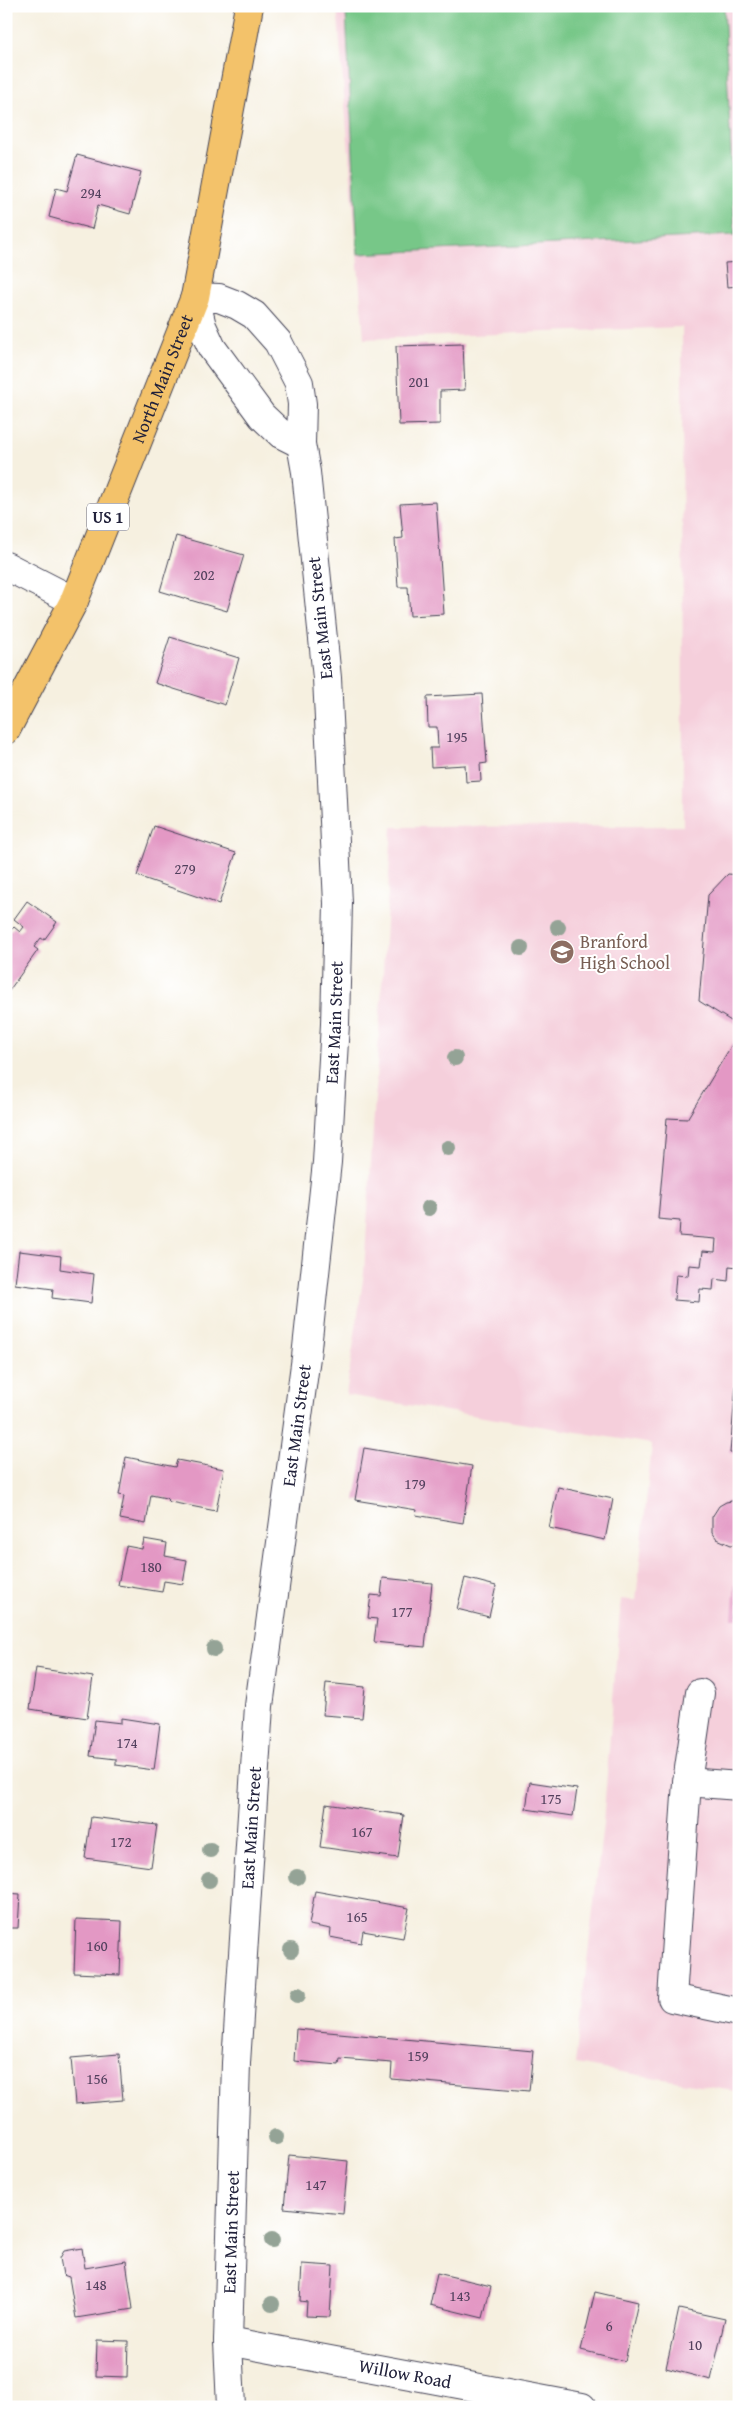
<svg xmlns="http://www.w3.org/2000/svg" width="745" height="2413" font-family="'Gentium Book Plus',serif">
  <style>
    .built { fill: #f5cfdb }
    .green { fill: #77c788; stroke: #4c7462 }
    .building { fill: #e398c4 }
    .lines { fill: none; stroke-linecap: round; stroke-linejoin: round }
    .minor-casing { stroke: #424154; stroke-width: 30 }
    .major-casing { stroke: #424154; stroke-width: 30 }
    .minor { stroke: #fff; stroke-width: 28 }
    .major { stroke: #f3c26a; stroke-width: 28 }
    .tree { fill: #94a396 }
    .labels { text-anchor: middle; stroke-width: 4; stroke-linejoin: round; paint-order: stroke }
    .number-label { font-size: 15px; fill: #52405d }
    .shield { fill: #fff; stroke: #646476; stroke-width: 1 }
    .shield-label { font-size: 16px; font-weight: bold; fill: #22223b }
    .street-label { font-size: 18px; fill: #22223b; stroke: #fff }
    .education-label { font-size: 18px; fill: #785e54; stroke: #fff; text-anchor: start }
  </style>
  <rect width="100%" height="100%" fill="#fff"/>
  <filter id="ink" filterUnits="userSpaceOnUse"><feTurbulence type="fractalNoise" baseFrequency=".02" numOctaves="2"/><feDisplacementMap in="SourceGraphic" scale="10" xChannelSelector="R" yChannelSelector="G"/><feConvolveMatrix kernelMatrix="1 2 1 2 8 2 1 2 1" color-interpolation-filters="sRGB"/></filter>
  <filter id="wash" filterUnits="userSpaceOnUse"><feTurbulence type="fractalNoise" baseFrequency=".0096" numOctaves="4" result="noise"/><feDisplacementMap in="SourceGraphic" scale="20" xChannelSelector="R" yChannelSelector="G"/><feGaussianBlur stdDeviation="1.12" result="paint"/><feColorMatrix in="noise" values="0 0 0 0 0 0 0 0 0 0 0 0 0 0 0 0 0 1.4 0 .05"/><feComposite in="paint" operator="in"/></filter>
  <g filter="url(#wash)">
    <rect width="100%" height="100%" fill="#f6f0e0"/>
    <polygon class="built" points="337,6 739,6 739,2092 575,2064 603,1824 621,1599 636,1601 652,1444 346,1395 364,1273 392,827 683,826 682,327 364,339"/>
    <polygon class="green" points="466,6 724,6 735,235 358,254 346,12"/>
    <g id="blocks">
      <g class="building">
        <polygon points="77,155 141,172 130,214 98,205 92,229 49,217 56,188 67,191"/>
        <polygon points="739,262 739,286 727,287 725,263"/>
        <polygon points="463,344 465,390 440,391 440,424 399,425 396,346"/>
        <polygon points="436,502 444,614 410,616 408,587 398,587 395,539 403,538 400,504"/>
        <polygon points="176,536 244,555 227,611 160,591"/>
        <polygon points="170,637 239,658 225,705 155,683"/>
        <polygon points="482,694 487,763 480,764 481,781 466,782 465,765 431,767 430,748 438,748 437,727 428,727 427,697"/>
        <polygon points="154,826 236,853 219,904 137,876"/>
        <polygon points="728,874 739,875 739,1026 699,1001 708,895"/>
        <polygon points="27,901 57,922 44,940 41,938 34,947 38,950 6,995 6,927 11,930 14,927 20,932 24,927 14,919"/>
        <polygon points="739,1033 738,1267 729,1266 728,1281 714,1279 713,1290 700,1289 699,1302 674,1300 676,1275 688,1276 689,1265 701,1266 703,1251 715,1252 716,1239 679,1236 680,1221 658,1219 667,1118 687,1119"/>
        <polygon points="19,1251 61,1256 60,1269 94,1274 91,1303 52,1298 53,1289 15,1284"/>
        <polygon points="737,1372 739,1372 739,1454 730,1453"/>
        <polygon points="364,1448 472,1466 463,1523 416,1515 417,1510 355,1500"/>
        <polygon points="126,1457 175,1467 177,1460 224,1469 216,1511 170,1502 166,1498 151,1495 146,1524 120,1519 124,1496 119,1495"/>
        <polygon points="558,1487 613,1499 605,1540 549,1528"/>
        <polygon points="737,1492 739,1544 731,1545 717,1539 712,1532 712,1517 719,1506 726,1502 737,1500"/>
        <polygon points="144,1539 167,1543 165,1556 187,1560 183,1584 164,1581 162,1592 118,1585 126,1546 142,1549"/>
        <polygon points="737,1556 739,1556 739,1619 732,1619"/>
        <polygon points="383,1578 432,1583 425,1647 374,1642 377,1619 368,1618 371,1595 381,1596"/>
        <polygon points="465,1578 496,1586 489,1617 457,1609"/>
        <polygon points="36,1668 93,1677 87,1718 30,1709"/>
        <polygon points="326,1683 365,1687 362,1718 323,1715"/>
        <polygon points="121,1718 160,1724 154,1770 116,1765 116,1759 90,1756 95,1720 121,1723"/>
        <polygon points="530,1782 577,1789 573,1816 526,1809"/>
        <polygon points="326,1804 404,1815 398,1858 320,1847"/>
        <polygon points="91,1817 157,1825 151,1867 85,1858"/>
        <polygon points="315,1891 409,1908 403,1938 363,1931 361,1943 330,1937 331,1929 309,1925"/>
        <polygon points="6,1893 20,1894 18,1928 6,1928"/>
        <polygon points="76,1919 122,1921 120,1975 74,1973"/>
        <polygon points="296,2029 533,2051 529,2091 391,2079 392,2063 340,2059 339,2065 294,2061"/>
        <polygon points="119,2054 123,2100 75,2104 71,2058"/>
        <polygon points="289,2155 348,2161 343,2214 284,2208"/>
        <polygon points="82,2248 85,2268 126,2261 133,2309 76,2318 69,2277 63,2275 60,2258 64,2251"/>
        <polygon points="302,2264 333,2266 330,2317 306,2316 307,2302 300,2301"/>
        <polygon points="437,2273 491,2286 483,2318 430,2305"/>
        <polygon points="595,2292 638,2302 625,2361 581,2350"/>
        <polygon points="679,2309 725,2319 711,2380 666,2368"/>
        <polygon points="97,2340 128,2341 127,2377 96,2376"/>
      </g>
    </g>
  </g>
  <g filter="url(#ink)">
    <use href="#blocks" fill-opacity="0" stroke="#424154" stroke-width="1"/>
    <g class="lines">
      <defs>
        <g id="minor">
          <polyline points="6,566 74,601"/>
          <polyline points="700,1693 687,1782 672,1998 739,2012"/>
          <polyline points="687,1782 739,1786"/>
          <path id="s1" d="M228 2341 582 2407"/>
          <path id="s2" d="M231 2407 228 2341 236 2063 259 1706 306 1357 327 1162 335 1024 338 903 327 678 306 472 301 444 302 404 299 383 278 342 254 315 237 305 219 298 195 297 202 326 212 348 262 416 281 434 301 444"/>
        </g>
        <g id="major">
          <path id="s3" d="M6 730 74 601 195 297 249 6"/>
        </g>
      </defs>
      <use href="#minor" class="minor-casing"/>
      <use href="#major" class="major-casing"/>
      <use href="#minor" class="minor"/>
      <use href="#major" class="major"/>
    </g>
    <g class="tree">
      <circle cx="558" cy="927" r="8"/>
      <circle cx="521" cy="948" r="8"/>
      <circle cx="455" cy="1058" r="8"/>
      <circle cx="448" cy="1148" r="8"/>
      <circle cx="429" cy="1208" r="8"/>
      <circle cx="214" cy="1649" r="8"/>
      <circle cx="210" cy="1850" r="8"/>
      <circle cx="297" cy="1877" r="8"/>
      <circle cx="209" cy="1880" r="8"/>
      <circle cx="291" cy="1950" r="8"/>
      <circle cx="298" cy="1995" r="8"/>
      <circle cx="276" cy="2137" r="8"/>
      <circle cx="272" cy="2240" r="8"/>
      <circle cx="272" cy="2304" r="8"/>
    </g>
  </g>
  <defs>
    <symbol id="school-disc" viewBox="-11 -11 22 22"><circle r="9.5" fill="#8d6e63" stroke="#fff"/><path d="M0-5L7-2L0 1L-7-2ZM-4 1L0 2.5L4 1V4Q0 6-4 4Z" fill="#fff"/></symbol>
  </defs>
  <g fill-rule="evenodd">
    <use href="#school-disc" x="548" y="938" width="28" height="28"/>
  </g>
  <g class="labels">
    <g class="number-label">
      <text x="91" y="198">294</text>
      <text x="419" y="387">201</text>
      <text x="204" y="580">202</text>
      <text x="457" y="742">195</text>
      <text x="185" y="874">279</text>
      <text x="415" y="1489">179</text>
      <text x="151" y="1572">180</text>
      <text x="402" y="1617">177</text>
      <text x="127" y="1748">174</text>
      <text x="551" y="1804">175</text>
      <text x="362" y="1837">167</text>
      <text x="121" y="1847">172</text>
      <text x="357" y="1922">165</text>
      <text x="97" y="1951">160</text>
      <text x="418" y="2061">159</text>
      <text x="97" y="2084">156</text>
      <text x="316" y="2190">147</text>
      <text x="96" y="2290">148</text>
      <text x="460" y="2301">143</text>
      <text x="609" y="2331">6</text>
      <text x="695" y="2350">10</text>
    </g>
    <rect class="shield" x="87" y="503.5" width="42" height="27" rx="4"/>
    <g class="shield-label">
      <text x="108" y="523">US 1</text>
    </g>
    <g class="street-label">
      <text dy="6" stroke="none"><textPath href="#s3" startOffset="385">North Main Street</textPath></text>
      <text transform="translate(320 618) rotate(-96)" y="6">East Main Street</text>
      <text dy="6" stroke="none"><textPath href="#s2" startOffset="1390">East Main Street</textPath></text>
      <text dy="6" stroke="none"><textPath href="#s2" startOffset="985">East Main Street</textPath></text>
      <text dy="6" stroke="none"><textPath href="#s2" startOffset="580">East Main Street</textPath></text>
      <text dy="6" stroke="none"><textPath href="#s2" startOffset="175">East Main Street</textPath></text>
      <text dy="6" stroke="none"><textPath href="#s1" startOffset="180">Willow Road</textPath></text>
    </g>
    <g class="education-label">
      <text x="580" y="948">Branford<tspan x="580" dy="21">High School</tspan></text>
    </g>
  </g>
  <rect width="745" height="2413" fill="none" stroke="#fff" stroke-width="25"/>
</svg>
